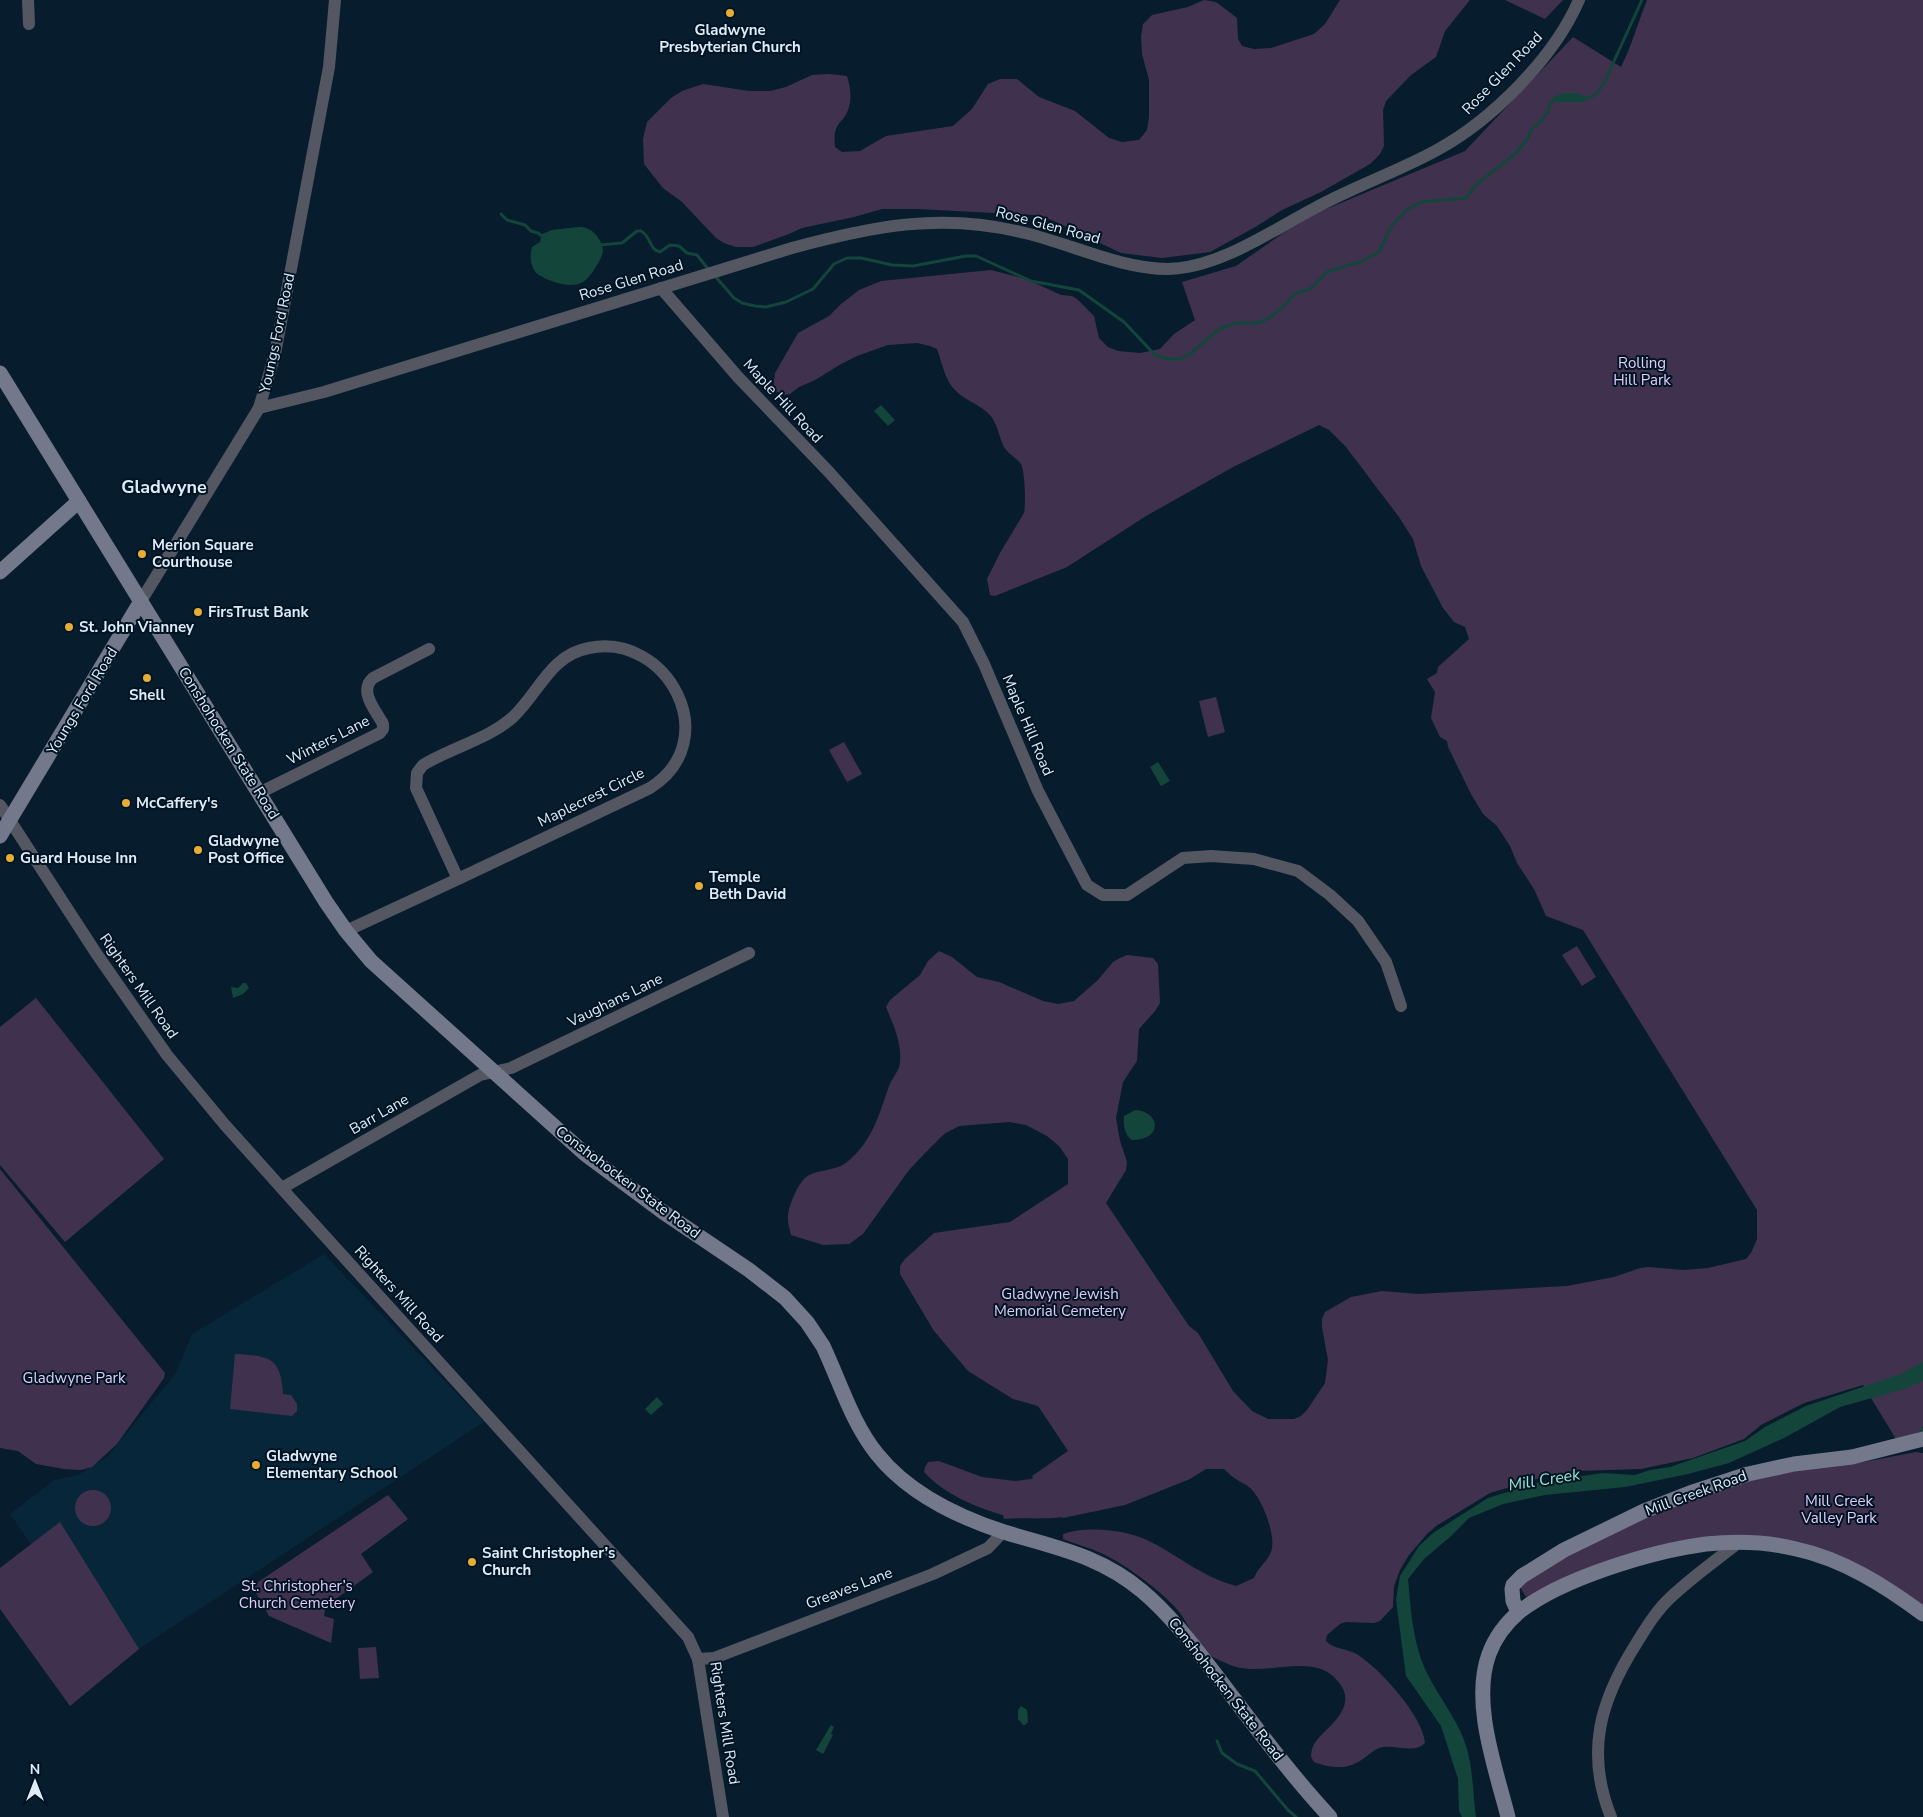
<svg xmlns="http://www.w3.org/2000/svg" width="1923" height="1817" font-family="'Nunito Sans',sans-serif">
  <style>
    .built { fill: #07263a }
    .green { fill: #40324e }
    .water { fill: #13453b }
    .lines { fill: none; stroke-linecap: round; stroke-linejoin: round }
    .stream { stroke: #13453b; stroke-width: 3 }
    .street { stroke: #545762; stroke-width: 12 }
    .secondary { stroke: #74788b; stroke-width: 15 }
    .poi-dot { fill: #e7ac36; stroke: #011423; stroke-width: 2 }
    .labels { text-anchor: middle; stroke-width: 4; stroke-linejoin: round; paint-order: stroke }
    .poi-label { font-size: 15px; font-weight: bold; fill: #dfecf7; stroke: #011423; text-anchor: start }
    .street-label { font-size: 15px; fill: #dfecf7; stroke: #011423 }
    .park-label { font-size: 15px; fill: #e1cbfa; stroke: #011423 }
    .water-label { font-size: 16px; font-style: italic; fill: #97e9d5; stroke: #011423 }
    .quarter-label { font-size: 18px; font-weight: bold; fill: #dfecf7; stroke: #011423 }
  </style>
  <rect width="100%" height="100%" fill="#071d2d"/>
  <polygon class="built" points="324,1254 484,1422 139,1649 117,1667 10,1514 54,1480 78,1475 108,1456 175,1374 192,1334"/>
  <g class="green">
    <path d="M1204 0 1216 2 1237 18 1238 39 1242 46 1254 49 1271 48 1314 34 1325 24 1340 0H1470L1445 31 1436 57 1411 75 1386 101 1383 110 1384 146 1380 154 1370 164 1321 192 1282 210 1257 226 1210 252 1162 258 1121 253 1052 220 1034 215 918 209H882L854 217 802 228 789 234 753 247H736L724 243 716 238 682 202 663 188 644 164 643 139 647 122 671 98 682 91 703 84 749 91H770L786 87 812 75 829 74 847 76C850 86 852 96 849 107 844 125 832 120 835 147L842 152 860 151 886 136 953 126 972 109 988 84 1000 79H1017L1039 97 1075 111 1109 138 1122 142 1139 140 1147 130 1149 117V80L1142 54 1141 36 1143 24 1152 15 1188 7Z"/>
    <polygon points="1505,0 1563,0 1545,19"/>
    <path d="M1647 0H1923V1431L1896 1439 1863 1385 1804 1403 1761 1425 1744 1439 1693 1458 1641 1469 1577 1471 1547 1476 1490 1493 1436 1526 1427 1534 1409 1555 1400 1570 1394 1586 1393 1607 1380 1621 1374 1623 1346 1622 1340 1624 1327 1635 1326 1641C1334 1650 1348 1648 1358 1655 1380 1669 1423 1716 1425 1743 1413 1754 1398 1745 1383 1747 1372 1749 1366 1759 1356 1763 1343 1770 1327 1767 1314 1762L1311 1757C1311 1751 1313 1744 1317 1740 1328 1727 1353 1710 1343 1689 1320 1645 1264 1681 1228 1664 1221 1661 1211 1657 1205 1651 1193 1638 1187 1620 1175 1607 1159 1590 1130 1568 1109 1557 1095 1549 1078 1545 1063 1539V1534C1088 1525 1130 1530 1153 1543 1181 1558 1205 1578 1236 1586L1254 1578C1259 1566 1267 1562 1271 1552 1277 1537 1262 1497 1249 1487 1246 1484 1242 1483 1239 1481 1233 1478 1229 1473 1224 1469H1206L1190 1479 1125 1505 1063 1518 1062 1517C1042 1520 1023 1517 1004 1519L1003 1515C975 1507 944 1494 924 1472L925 1467 928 1462 939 1461 982 1477 1015 1481 1031 1479 1033 1478 1032 1476 1068 1451 1038 1406 1013 1399 968 1371 934 1331 900 1274V1266L905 1259 934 1233 1010 1222 1068 1184V1159L1059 1146 1047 1136 1026 1125 1009 1122 959 1126 944 1134 926 1152 909 1170 863 1234 849 1244 823 1245 791 1235C790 1230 788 1225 788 1220 787 1209 797 1185 805 1178 815 1169 835 1172 847 1162 872 1142 879 1115 889 1086 892 1078 900 1070 900 1062 902 1043 893 1024 886 1007L890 1000 920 975 928 961 939 951 952 957 977 977 999 982 1043 1001 1058 1004 1074 1001 1098 980 1113 962 1120 958 1127 955 1153 958 1158 964 1160 1003 1155 1011 1139 1029 1137 1061 1123 1082 1116 1118 1120 1141 1127 1162 1126 1170 1106 1203 1189 1326 1198 1333 1233 1391 1252 1411 1268 1419H1294L1301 1416 1307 1410 1325 1383 1328 1360 1322 1327V1319L1325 1312 1351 1297 1382 1291 1418 1294 1567 1286 1614 1277 1640 1268 1649 1267 1683 1270 1708 1268 1746 1259 1751 1253 1757 1239V1210L1583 930 1546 916 1534 889 1517 863 1510 846 1497 826 1483 814 1471 794 1448 747 1447 741 1440 737 1431 718 1435 692 1427 679 1437 673 1438 667 1469 639 1465 627 1454 622 1443 608 1421 566 1413 539 1399 517 1346 447 1329 430 1319 425 1235 466 1146 516 1067 567 995 596 990 595 987 579 1000 553 1024 513C1026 505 1025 471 1021 464 1016 457 1008 454 1004 447 998 435 998 423 988 413 977 403 963 400 953 388 944 377 942 362 937 349L930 346 917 343 888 345 857 356 841 364 815 380 799 387 790 394 784 395 773 390 775 373 798 333 829 316 841 304 859 290 881 281 991 270 1026 279 1061 295 1072 296 1077 299 1094 316 1099 338 1108 347 1118 351 1140 353 1160 349 1174 334 1195 320 1182 282 1236 266 1305 218 1465 151 1573 37 1621 67C1632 45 1638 22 1647 0Z"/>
    <polygon points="1216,697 1225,732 1208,737 1199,701"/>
    <polygon points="844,742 862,774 847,782 829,750"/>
    <polygon points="1577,946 1596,977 1582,986 1562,955"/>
    <polygon points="36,998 164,1159 65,1242 0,1165 0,1027"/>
    <polygon points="0,1169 165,1373 164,1378 117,1444 92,1467 81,1470 64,1469 36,1464 18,1451 0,1448"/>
    <path d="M235 1354C268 1356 281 1356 283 1394L291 1395 297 1404V1411L292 1416 230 1409Z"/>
    <polygon points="1916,1452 1923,1453 1923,1608 1775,1539 1590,1570 1526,1597 1520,1587 1537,1572 1603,1535 1715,1488 1768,1472 1864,1462"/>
    <circle cx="93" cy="1508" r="18"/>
    <polygon points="388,1495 408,1519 361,1554 373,1572 326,1606 324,1616 334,1619 331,1643 269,1616 252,1586"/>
    <polygon points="60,1522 139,1649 70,1706 0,1609 0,1568"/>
    <polygon points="376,1647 379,1678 360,1679 358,1648"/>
  </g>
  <g class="water">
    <polygon points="1563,93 1578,93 1587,98 1584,102 1556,102 1552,100 1553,97"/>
    <path d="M569 228C576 227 583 226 588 229 595 231 603 243 603 250 603 258 590 278 583 282 571 289 550 282 539 275 531 270 529 257 532 247L540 242 542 234 552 230Z"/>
    <polygon points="881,405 895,420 888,426 874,411"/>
    <polygon points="1158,762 1170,781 1161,786 1150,767"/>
    <polygon points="243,983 246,983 249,988 243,994 233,998 231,987 238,988"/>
    <path d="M1135 1110C1160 1111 1164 1140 1132 1140 1125 1136 1123 1125 1124 1116Z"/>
    <path d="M1923 1362V1381L1904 1389 1840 1407 1786 1437 1729 1463 1688 1474 1625 1487 1545 1495 1503 1504 1469 1518 1450 1537 1424 1559 1408 1579C1411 1611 1413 1646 1428 1675 1440 1699 1460 1723 1467 1749 1473 1770 1473 1795 1476 1817H1462L1459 1811 1458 1779 1441 1726 1406 1676 1396 1600 1400 1576 1419 1546 1433 1533 1488 1498 1537 1483 1602 1473 1635 1475 1650 1470 1670 1467 1745 1441 1765 1427 1806 1406 1901 1374Z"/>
    <polygon points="657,1397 663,1404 651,1415 645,1409"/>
    <polygon points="1021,1706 1027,1710 1028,1722 1025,1725 1023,1725 1018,1719 1018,1710"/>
    <polygon points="831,1725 834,1727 831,1734 833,1735 823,1754 816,1750"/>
  </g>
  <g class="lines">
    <g class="stream">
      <path d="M1582 98C1595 98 1597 93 1604 83L1642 0"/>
      <polyline points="501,214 507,220 525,225 531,231 538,233 545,239"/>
      <path d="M599 245 622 243 637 231H641C651 236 649 250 660 252L670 245 679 246 687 253 697 255 709 270"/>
      <polyline points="715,276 734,298 742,303 755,306 766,307 786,302 813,289 834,264 847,258 861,258 892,265 913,266 966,256 976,256 1031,281 1079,290 1124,322 1155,355 1168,359 1180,359 1190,354 1219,329 1236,323 1257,323 1269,318 1284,306 1294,294 1310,289 1327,272 1362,261 1379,252 1392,225 1408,209 1422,202 1466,198 1476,185 1515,154 1526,141 1532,129 1542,120 1547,113 1550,103 1556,98"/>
      <polyline points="1923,1427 1923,1434"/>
      <polyline points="1217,1741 1222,1753 1237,1764 1255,1771 1288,1810 1296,1817"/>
    </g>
    <g class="street">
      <polyline points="28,0 29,24"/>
      <polyline points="661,288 738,377 829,472 963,622 984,664 1038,791 1087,885 1103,895 1127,895 1183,858 1211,856 1254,859 1298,871 1330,895 1358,921 1386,962 1401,1006"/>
      <path d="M259 408 324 392 792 248C873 226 942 212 1025 233 1071 244 1121 269 1168 269 1219 268 1271 231 1315 208 1355 186 1397 172 1437 150 1492 120 1554 58 1579 0"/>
      <polyline points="141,601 259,408 275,354 329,67 335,0"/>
      <path d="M259 793 380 733 383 729V724C376 711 358 691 373 678L429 649"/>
      <polyline points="0,805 96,953 167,1055 225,1125 294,1202 688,1637 698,1659 723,1817"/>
      <path d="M346 931 458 879 416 788 417 773 423 765C450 748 489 739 513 717 539 693 550 655 589 648 667 632 726 740 650 788L458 879"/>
      <polyline points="282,1188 480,1075 511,1068 749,953"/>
      <polyline points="698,1659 714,1658 933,1574 988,1548 1004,1531"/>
      <path d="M1611 1817C1585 1752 1600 1701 1636 1644 1646 1628 1656 1611 1670 1598 1691 1578 1715 1561 1738 1543"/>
    </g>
    <g class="secondary">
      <path d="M0 373 326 902 346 931 371 961 585 1154 663 1212 749 1270 785 1298 807 1322 823 1346C840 1382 852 1423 877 1454 908 1493 958 1517 1004 1532 1056 1548 1099 1555 1142 1591 1172 1616 1195 1648 1219 1679 1254 1725 1290 1774 1330 1817"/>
      <polyline points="0,572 79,501"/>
      <polyline points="0,836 141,601"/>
      <polyline points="1518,1612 1513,1601 1512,1589 1513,1585 1522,1576 1564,1550 1644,1511 1690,1493 1748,1474 1794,1464 1852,1457 1923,1439"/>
      <path d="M1508 1817C1496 1769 1471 1703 1489 1654 1495 1638 1506 1623 1519 1612 1562 1578 1653 1551 1706 1544 1736 1541 1768 1542 1796 1549 1843 1559 1885 1586 1923 1614"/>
    </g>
  </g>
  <g class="poi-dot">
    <circle cx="730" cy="13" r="5"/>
    <circle cx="142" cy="554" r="5"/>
    <circle cx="198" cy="612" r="5"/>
    <circle cx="69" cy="627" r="5"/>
    <circle cx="147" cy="678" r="5"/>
    <circle cx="126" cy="803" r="5"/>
    <circle cx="198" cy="850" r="5"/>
    <circle cx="10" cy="858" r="5"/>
    <circle cx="699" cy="886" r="5"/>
    <circle cx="256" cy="1465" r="5"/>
    <circle cx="472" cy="1562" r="5"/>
  </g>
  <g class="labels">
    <g class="poi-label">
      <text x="730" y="35" text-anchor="middle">Gladwyne<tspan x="730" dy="17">Presbyterian Church</tspan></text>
      <text x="152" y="550">Merion Square<tspan x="152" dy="17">Courthouse</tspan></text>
      <text x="208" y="617">FirsTrust Bank</text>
      <text x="79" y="632">St. John Vianney</text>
      <text x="147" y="700" text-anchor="middle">Shell</text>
      <text x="136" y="808">McCaffery's</text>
      <text x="208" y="846">Gladwyne<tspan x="208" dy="17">Post Office</tspan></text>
      <text x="20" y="863">Guard House Inn</text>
      <text x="709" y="882">Temple<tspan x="709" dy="17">Beth David</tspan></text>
      <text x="266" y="1461">Gladwyne<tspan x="266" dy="17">Elementary School</tspan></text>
      <text x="482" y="1558">Saint Christopher’s<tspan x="482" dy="17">Church</tspan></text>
    </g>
    <g class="street-label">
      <text transform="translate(1502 73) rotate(-46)" y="5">Rose Glen Road</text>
      <text transform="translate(1048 225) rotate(15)" y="5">Rose Glen Road</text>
      <text transform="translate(631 280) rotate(-17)" y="5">Rose Glen Road</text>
      <text transform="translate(277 333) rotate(-78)" y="5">Youngs Ford Road</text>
      <text transform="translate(783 401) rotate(47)" y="5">Maple Hill Road</text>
      <text transform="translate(82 701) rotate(-59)" y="5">Youngs Ford Road</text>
      <text transform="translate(1028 725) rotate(67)" y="5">Maple Hill Road</text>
      <text transform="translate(328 740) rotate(-27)" y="5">Winters Lane</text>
      <text transform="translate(229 743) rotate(58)" y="5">Conshohocken State Road</text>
      <text transform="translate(591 797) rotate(-26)" y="5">Maplecrest Circle</text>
      <text transform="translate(139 986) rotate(55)" y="5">Righters Mill Road</text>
      <text transform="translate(615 1000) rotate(-26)" y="5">Vaughans Lane</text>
      <text transform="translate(379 1114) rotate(-30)" y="5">Barr Lane</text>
      <text transform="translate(628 1182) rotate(37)" y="5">Conshohocken State Road</text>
      <text transform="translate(399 1294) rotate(48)" y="5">Righters Mill Road</text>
      <text transform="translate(1696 1493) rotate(-20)" y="5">Mill Creek Road</text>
      <text transform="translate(849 1588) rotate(-21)" y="5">Greaves Lane</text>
      <text transform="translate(1226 1689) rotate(52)" y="5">Conshohocken State Road</text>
      <text transform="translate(725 1723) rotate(81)" y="5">Righters Mill Road</text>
    </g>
    <g class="park-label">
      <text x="1642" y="368">Rolling<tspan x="1642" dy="17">Hill Park</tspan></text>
      <text x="1060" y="1299">Gladwyne Jewish<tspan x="1060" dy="17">Memorial Cemetery</tspan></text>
      <text x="74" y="1383">Gladwyne Park</text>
      <text x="1839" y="1506">Mill Creek<tspan x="1839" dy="17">Valley Park</tspan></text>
      <text x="297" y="1591">St. Christopher’s<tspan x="297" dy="17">Church Cemetery</tspan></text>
    </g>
    <g class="water-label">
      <text transform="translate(1544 1479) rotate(-9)" y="6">Mill Creek</text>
    </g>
    <g class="quarter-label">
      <text x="164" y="493">Gladwyne</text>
    </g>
  </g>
  <g transform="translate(35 1782)" stroke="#011423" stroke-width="4" paint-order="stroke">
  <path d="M0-4L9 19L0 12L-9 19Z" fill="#dfecf7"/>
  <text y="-8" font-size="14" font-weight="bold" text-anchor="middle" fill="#dfecf7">N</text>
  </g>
</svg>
